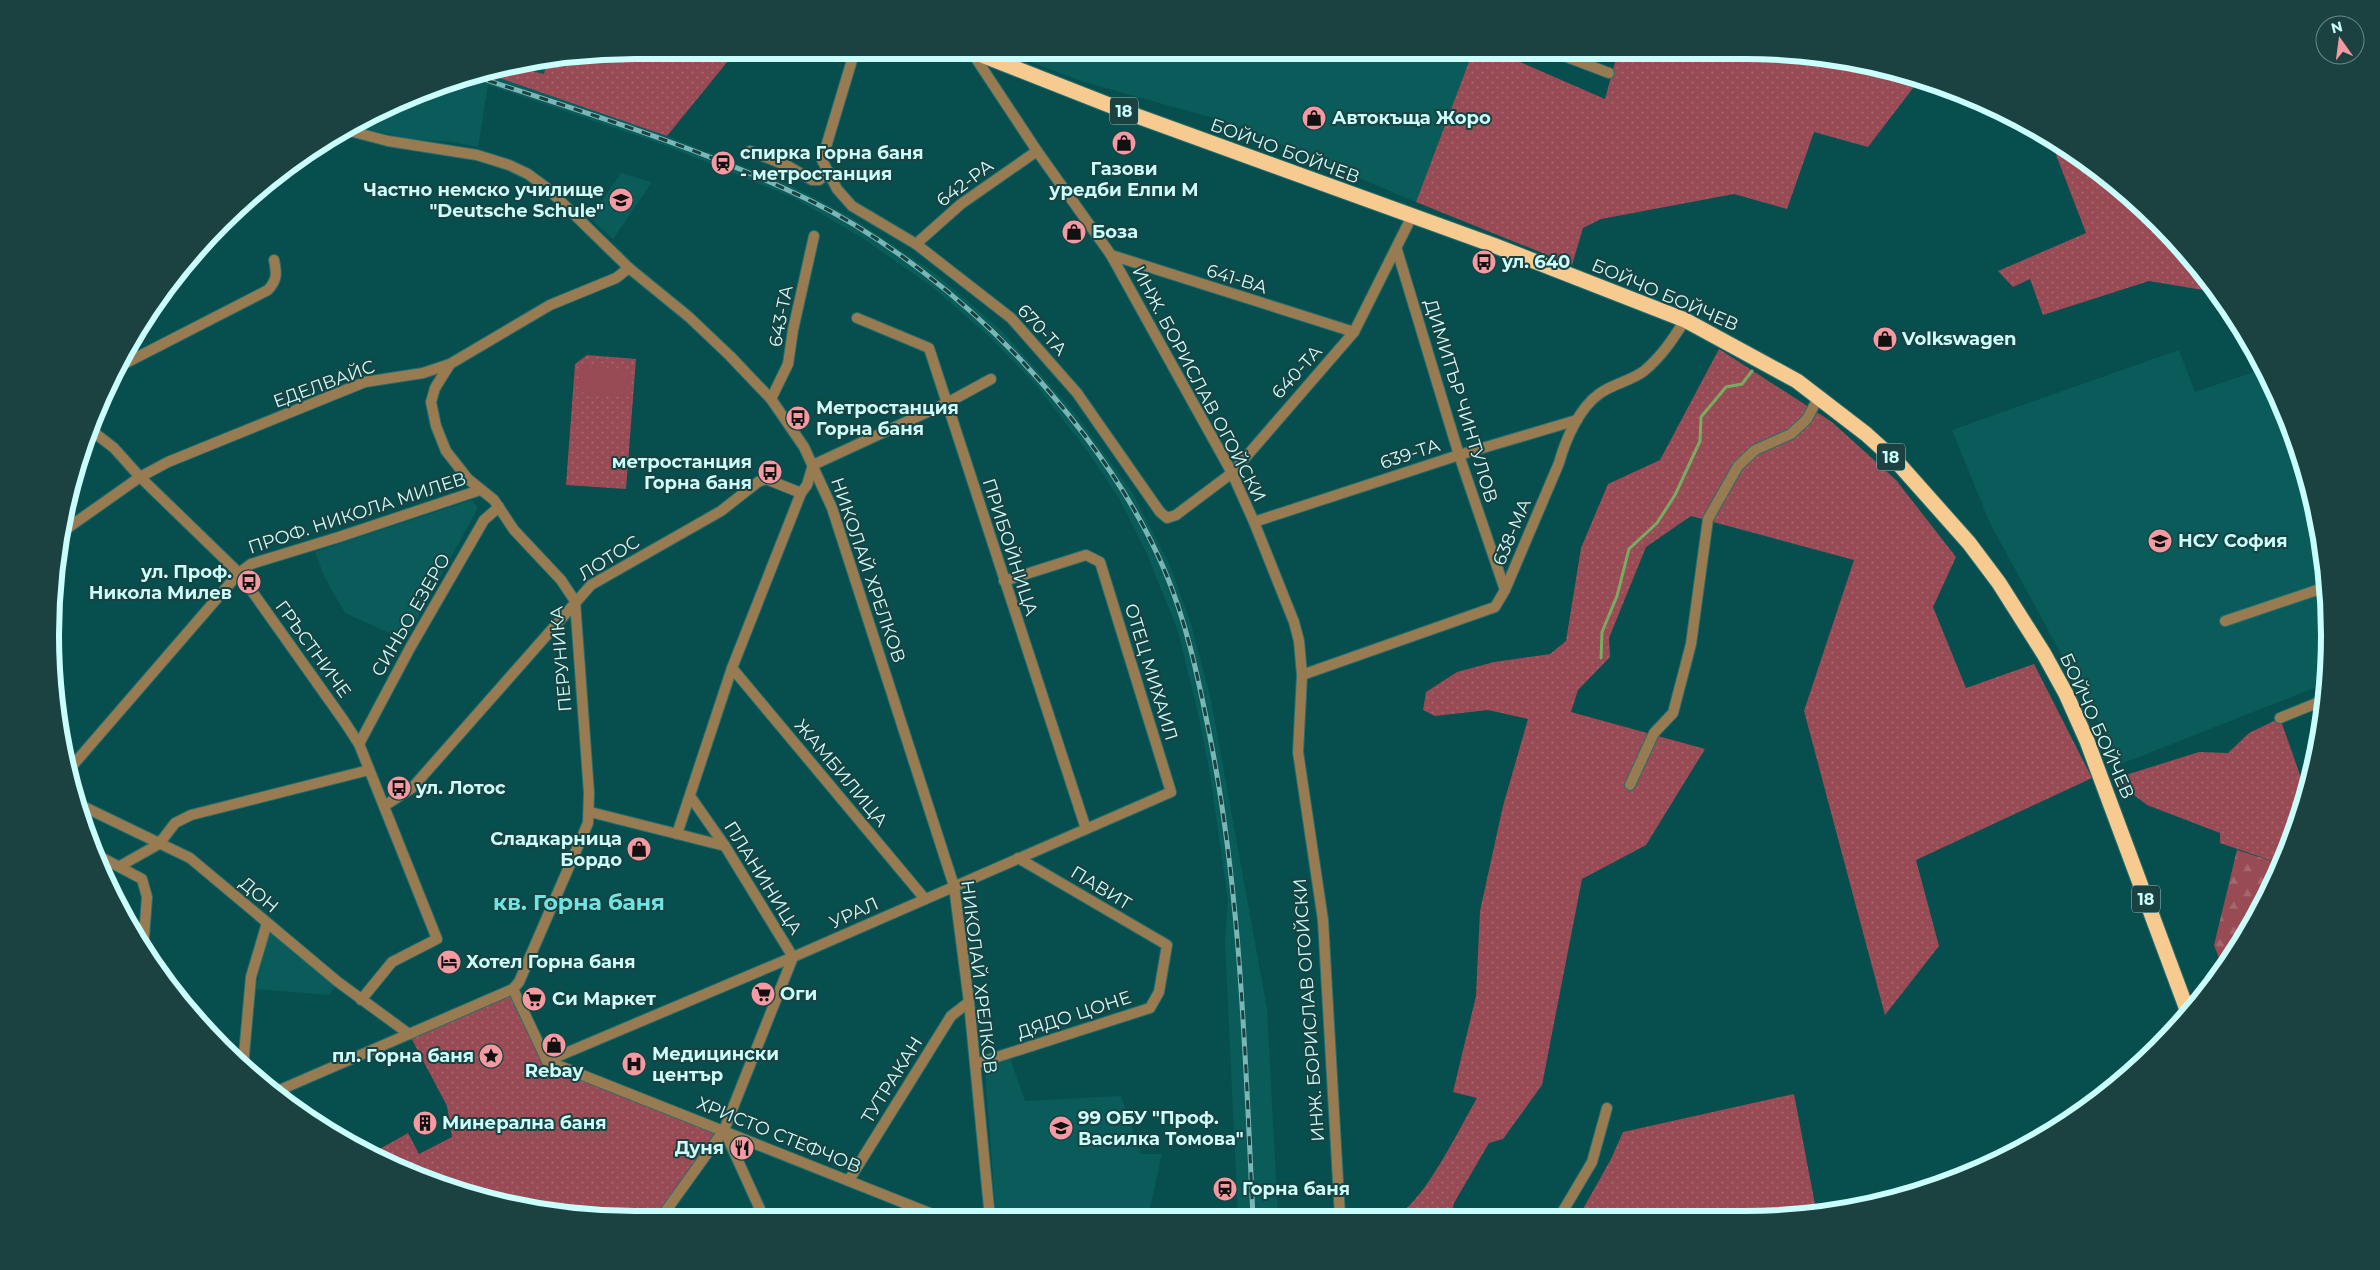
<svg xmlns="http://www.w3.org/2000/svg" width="2380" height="1270" font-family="Montserrat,sans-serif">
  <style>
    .built { fill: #0a5c5b }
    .green { fill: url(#green-dots) }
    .forest { fill: url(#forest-firs) }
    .pitch { fill: #984b54 }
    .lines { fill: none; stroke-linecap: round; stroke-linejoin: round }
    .stream { stroke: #75ae61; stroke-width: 3 }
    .street-casing { stroke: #296e6e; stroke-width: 12 }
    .highway-casing { stroke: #296e6e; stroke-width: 17 }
    .street { stroke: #997b52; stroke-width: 10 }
    .highway { stroke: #f7ca8f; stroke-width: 15 }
    .rail-casing { stroke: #79b6b5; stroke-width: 5 }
    .rail { stroke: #1b4140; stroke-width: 3; stroke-dasharray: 9; stroke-linecap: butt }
    .labels { text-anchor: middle; stroke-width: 4; stroke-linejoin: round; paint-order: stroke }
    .shield { fill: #1b4140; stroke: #96c5c4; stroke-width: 1 }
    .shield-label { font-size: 16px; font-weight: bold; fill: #cafefd }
    .poi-label { font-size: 18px; font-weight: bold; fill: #cafefd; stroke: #1b4140; text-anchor: start }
    .street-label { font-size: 18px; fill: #cafefd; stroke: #1b4140 }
    .district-label { font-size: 22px; font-weight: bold; fill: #6fe5e3; stroke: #1b4140 }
    .rim { fill: none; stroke: #cafefd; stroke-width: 6 }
  </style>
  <defs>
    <pattern id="green-dots" width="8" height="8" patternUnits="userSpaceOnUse" patternTransform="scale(1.25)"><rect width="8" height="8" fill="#984b54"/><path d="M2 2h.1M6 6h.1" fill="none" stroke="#a5666e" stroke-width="1.8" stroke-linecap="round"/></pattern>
    <pattern id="forest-firs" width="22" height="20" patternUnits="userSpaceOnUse" patternTransform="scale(1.25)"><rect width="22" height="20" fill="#984b54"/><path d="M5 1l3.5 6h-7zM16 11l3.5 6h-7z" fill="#a5666e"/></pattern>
  </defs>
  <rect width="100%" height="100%" fill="#064f4e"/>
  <g class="built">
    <polygon points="999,50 1473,51 1416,202 1228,122 1084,82"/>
    <polygon points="547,59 544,74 508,65 521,61"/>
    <polygon points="482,72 667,136 792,186 849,216 936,274 1003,332 1075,413 1132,492 1170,566 1191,624 1211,700 1267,1009 1278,1217 1238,1217 1225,941 1228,899 1210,774 1199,717 1178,631 1147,554 1119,498 1086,449 1036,385 990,337 931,286 861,237 794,198 664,145 488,85 478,147 450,142 411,139 349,125 447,81"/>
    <polygon points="621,173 652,182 613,239 590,218"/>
    <polygon points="2179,350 2195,392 2263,369 2287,420 2303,462 2325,559 2329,674 2327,683 2121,764 1990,523 1952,430"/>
    <polygon points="472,500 478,508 405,640 345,613 325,578 315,552"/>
    <polygon points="270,920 340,979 329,995 256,989"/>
    <polygon points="1010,1058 1025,1101 1121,1096 1141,1154 1162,1154 1148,1217 996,1218 985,1069"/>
  </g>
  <g class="green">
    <polygon points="635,50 737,50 667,136 482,72 508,65 544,74 547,59"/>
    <polygon points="1473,51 1495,51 1605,99 1618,51 1783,51 1897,70 1920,79 1868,147 1814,132 1787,209 1734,194 1601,219 1583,228 1572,265 1416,202"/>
    <polygon points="2038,131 2101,171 2185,250 2215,292 2149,281 2043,315 2030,279 2013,287 1998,271 2086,233 2055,152"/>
    <path d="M1719 349 1832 422 1896 480 1956 557 1933 607 1966 688 2034 664 2092 778 1916 860 1939 946 1885 1015 1804 711 1854 560 1691 516 1646 547 1609 638 1610 657 1578 690 1571 712 1705 749 1646 845 1582 879 1542 1085 1503 1139 1489 1143 1454 1203 1451 1216H1397C1426 1198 1459 1129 1477 1098L1453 1092 1476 996 1480 911 1503 806 1528 719 1488 710 1435 716 1423 710 1426 692 1457 672 1494 662 1550 654 1566 641 1581 548 1608 484 1660 460Z"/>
    <polygon points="587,355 636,359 626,489 566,485 575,364"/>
    <polygon points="2280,718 2307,795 2301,810 2290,814 2294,828 2281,864 2220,843 2220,833 2147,805 2113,779 2199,752 2228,753 2249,733"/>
    <polygon points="513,989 547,1061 724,1130 660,1219 597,1219 484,1200 369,1155 408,1133 419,1154 452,1137 447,1106 409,1034"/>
    <polygon points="1794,1094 1817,1215 1579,1216 1611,1159 1623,1132"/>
  </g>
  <polygon class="forest" points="2237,850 2281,864 2270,894 2222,966 2214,945"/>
  <polygon class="pitch" points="581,365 630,370 627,397 578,392"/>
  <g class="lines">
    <polyline class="stream" points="1601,658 1602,632 1617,596 1629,549 1657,523 1675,495 1700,441 1701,417 1726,387 1742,384 1752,371"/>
    <defs>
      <g id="street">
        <polyline points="855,50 822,160 837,189 852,206 916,244 1011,318 1077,393 1160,512 1167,518 1176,515 1232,473 1354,332 1412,216"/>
        <polyline points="971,51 1037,151 1111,255 1232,473 1254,522 1294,622 1299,641 1302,675 1298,752 1323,920 1340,1216"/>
        <polyline points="1551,51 1609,73"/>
        <polyline points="342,129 388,141 477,155 509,165 528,174 547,188 629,268 689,317 730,356 771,399 804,447 832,508 954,886 969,1002 990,1218"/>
        <polyline points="750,151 788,166 812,180 819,180 829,172"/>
        <polyline points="916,244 961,204 1037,151"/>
        <polyline points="1397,250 1459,455 1505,590"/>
        <polyline points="1111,255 1354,332"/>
        <polyline points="857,318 929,348 1086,829"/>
        <path d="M118 367 268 290C277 280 277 274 274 260"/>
        <polyline points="771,399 788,364 793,330 814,236"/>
        <polyline points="88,431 96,434 114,448 140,477 239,573 344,721 359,744 437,939 392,962 361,1000"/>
        <polyline points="813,465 947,403 991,379"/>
        <polyline points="1254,522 1459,455 1577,420"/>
        <polyline points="62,532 140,477 168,462 365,382 423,373 450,364 550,305 616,278 629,268"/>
        <polyline points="2225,621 2326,587"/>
        <polyline points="732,668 925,899"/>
        <path d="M1302 675 1495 607 1505 590 1559 463C1565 441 1579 408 1599 394 1612 384 1631 381 1644 371 1662 356 1673 339 1685 320"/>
        <polyline points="2280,718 2324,700"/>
        <polyline points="359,744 410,648 484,520 499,507"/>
        <polyline points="67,772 239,573 251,564 339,537 480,490"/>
        <polyline points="1630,785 1654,733 1673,713 1691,644 1708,519 1738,466 1755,450 1791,434 1807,419 1818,398"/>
        <polyline points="690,796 725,846 793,957"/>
        <polyline points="76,803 190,858 338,982 409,1034"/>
        <polyline points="384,806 412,788 591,585 721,511 758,482 766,479 801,493"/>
        <polyline points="590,812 725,846"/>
        <polyline points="677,834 732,668 801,493 807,485 813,465"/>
        <polyline points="93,853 142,879 147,897 143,950"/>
        <polyline points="120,866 159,844 175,823 191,815 369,770"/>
        <polyline points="513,989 547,1061"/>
        <polyline points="547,1061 793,957 1171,792 1100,562 1086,555 1004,581"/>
        <polyline points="547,1061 942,1218"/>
        <polyline points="975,1064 1150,1008 1159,992 1167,945 1018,858"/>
        <polyline points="243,1066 251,977 267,923"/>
        <polyline points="271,1092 275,1092 513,989 519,982 588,823 589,793 575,601 561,580 514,530 494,500 468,479 446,451 436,426 431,402 435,388 450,364"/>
        <polyline points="724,1130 764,1218"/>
        <polyline points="849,1180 951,1016 969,1002"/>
        <polyline points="1560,1216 1592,1162 1607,1108"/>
        <polyline points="660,1219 724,1130 793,957"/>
      </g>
      <polyline id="highway" points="969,50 1137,116 1493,245 1685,320 1797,381 1866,434 1897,462 1969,543 1999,583 2044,654 2066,694 2087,741 2189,1015"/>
    </defs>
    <use href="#street" class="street-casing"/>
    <use href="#highway" class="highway-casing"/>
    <use href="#street" class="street"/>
    <use href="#highway" class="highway"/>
    <defs>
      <path id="rail" d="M471 75C586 113 702 148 811 201 886 238 963 299 1020 359 1077 420 1131 492 1164 569 1186 620 1198 677 1209 732 1241 891 1245 1055 1253 1217"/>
    </defs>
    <use href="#rail" class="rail-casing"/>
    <use href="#rail" class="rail"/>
  </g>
  <defs>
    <symbol id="shop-disc" viewBox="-11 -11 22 22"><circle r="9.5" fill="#f49aa2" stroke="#1b4140"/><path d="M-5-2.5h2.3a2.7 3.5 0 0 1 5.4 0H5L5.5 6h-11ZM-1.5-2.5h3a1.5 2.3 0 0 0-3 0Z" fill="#111"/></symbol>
    <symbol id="station-disc" viewBox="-11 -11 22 22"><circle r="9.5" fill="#f49aa2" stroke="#1b4140"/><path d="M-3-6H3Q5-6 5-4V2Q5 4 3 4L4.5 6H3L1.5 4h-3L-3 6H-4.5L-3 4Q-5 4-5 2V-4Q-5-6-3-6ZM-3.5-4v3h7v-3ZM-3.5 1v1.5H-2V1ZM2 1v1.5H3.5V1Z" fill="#111"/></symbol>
    <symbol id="school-disc" viewBox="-11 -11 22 22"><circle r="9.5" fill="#f49aa2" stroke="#1b4140"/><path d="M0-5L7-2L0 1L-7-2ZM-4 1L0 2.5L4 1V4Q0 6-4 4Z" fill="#111"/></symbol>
    <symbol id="bus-disc" viewBox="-11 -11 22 22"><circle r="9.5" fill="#f49aa2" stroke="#1b4140"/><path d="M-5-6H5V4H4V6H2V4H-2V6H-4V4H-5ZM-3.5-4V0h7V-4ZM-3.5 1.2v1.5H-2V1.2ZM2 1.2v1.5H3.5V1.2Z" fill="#111"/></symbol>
    <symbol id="hotel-disc" viewBox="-11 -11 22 22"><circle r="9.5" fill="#f49aa2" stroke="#1b4140"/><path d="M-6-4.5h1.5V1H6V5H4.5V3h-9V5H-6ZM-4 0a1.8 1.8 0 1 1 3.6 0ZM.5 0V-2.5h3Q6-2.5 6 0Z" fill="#111"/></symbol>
    <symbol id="supermarket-disc" viewBox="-11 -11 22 22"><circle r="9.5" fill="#f49aa2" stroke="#1b4140"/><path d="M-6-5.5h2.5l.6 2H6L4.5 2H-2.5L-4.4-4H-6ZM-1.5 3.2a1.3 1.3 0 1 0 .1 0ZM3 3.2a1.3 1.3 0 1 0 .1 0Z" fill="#111"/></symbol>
    <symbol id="sight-disc" viewBox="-11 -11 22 22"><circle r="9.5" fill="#f49aa2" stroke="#1b4140"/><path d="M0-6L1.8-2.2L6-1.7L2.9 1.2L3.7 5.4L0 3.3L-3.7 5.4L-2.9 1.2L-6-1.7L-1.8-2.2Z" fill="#111"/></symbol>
    <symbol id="hospital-disc" viewBox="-11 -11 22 22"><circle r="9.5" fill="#f49aa2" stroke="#1b4140"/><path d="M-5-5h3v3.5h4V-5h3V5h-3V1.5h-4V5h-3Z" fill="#111"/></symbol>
    <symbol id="building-disc" viewBox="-11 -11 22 22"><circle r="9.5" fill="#f49aa2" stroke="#1b4140"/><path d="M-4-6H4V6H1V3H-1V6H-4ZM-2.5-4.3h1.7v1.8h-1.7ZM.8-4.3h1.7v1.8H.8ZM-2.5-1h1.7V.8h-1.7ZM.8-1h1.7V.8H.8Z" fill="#111"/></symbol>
    <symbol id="restaurant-disc" viewBox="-11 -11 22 22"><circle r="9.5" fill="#f49aa2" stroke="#1b4140"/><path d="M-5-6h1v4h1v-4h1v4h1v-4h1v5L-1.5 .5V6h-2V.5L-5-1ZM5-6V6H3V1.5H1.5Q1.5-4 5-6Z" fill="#111"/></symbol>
  </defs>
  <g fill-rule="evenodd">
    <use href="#shop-disc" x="1300" y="104" width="28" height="28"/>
    <use href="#shop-disc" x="1110" y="129" width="28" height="28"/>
    <use href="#station-disc" x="709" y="149" width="28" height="28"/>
    <use href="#school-disc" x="607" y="186" width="28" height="28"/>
    <use href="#shop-disc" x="1060" y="218" width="28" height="28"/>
    <use href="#bus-disc" x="1470" y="248" width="28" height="28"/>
    <use href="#shop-disc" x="1871" y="325" width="28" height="28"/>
    <use href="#bus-disc" x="784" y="404" width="28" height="28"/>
    <use href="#bus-disc" x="756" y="458" width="28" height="28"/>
    <use href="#school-disc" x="2146" y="527" width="28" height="28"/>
    <use href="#bus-disc" x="235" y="568" width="28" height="28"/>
    <use href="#bus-disc" x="385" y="774" width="28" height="28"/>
    <use href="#shop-disc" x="625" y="835" width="28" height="28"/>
    <use href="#hotel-disc" x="435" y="948" width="28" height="28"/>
    <use href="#supermarket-disc" x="749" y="980" width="28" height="28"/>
    <use href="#supermarket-disc" x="520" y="985" width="28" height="28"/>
    <use href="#shop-disc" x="540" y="1031" width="28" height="28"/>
    <use href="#sight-disc" x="477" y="1042" width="28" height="28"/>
    <use href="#hospital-disc" x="620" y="1050" width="28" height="28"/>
    <use href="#building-disc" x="411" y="1109" width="28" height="28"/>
    <use href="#school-disc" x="1047" y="1114" width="28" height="28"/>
    <use href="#restaurant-disc" x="728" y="1134" width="28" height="28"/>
    <use href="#station-disc" x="1211" y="1175" width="28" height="28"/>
  </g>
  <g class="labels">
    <g class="shield">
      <rect x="1110" y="97.5" width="28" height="27" rx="4"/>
      <rect x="1877" y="443.5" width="28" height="27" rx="4"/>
      <rect x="2132" y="885.5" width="28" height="27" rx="4"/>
    </g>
    <g class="shield-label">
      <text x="1124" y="117">18</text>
      <text x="1891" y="463">18</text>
      <text x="2146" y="905">18</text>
    </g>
    <g class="poi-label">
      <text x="1332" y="124">Автокъща Жоро</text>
      <text x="740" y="159">спирка Горна баня<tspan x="740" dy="21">- метростанция</tspan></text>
      <text x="1124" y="175" text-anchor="middle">Газови<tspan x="1124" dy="21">уредби Елпи М</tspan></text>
      <text x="604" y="196" text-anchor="end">Частно немско училище<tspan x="604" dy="21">"Deutsche Schule"</tspan></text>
      <text x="1092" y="238">Боза</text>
      <text x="1502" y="268">ул. 640</text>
      <text x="1902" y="345">Volkswagen</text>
      <text x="816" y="414">Метростанция<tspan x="816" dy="21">Горна баня</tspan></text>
      <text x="752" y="468" text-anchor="end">метростанция<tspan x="752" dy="21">Горна баня</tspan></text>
      <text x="2178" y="547">НСУ София</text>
      <text x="232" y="578" text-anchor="end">ул. Проф.<tspan x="232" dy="21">Никола Милев</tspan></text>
      <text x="416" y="794">ул. Лотос</text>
      <text x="622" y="845" text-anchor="end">Сладкарница<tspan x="622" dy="21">Бордо</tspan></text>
      <text x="466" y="968">Хотел Горна баня</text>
      <text x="780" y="1000">Оги</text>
      <text x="552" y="1005">Си Маркет</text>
      <text x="652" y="1060">Медицински<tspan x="652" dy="21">център</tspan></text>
      <text x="474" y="1062" text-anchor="end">пл. Горна баня</text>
      <text x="554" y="1077" text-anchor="middle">Rebay</text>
      <text x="1078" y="1124">99 ОБУ "Проф.<tspan x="1078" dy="21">Василка Томова"</tspan></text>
      <text x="442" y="1129">Минерална баня</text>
      <text x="724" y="1154" text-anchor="end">Дуня</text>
      <text x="1242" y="1195">Горна баня</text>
    </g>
    <g class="street-label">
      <text transform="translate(1285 151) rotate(20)" y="6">БОЙЧО БОЙЧЕВ</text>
      <text transform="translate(965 183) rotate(-37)" y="6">642-РА</text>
      <text transform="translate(1237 279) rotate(17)" y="6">641-ВА</text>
      <text transform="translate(1665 295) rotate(23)" y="6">БОЙЧО БОЙЧЕВ</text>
      <text transform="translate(781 316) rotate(-79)" y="6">643-ТА</text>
      <text transform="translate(1042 330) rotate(47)" y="6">670-ТА</text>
      <text transform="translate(1297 372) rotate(-48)" y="6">640-ТА</text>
      <text transform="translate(324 384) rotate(-20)" y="6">ЕДЕЛВАЙС</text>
      <text transform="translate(1199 384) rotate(62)" y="6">ИНЖ. БОРИСЛАВ ОГОЙСКИ</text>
      <text transform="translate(1461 401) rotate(73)" y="6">ДИМИТЪР ЧИНТУЛОВ</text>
      <text transform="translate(1410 454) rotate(-18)" y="6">639-ТА</text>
      <text transform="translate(357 513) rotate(-18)" y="6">ПРОФ. НИКОЛА МИЛЕВ</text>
      <text transform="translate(1512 532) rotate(-67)" y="6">638-МА</text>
      <text transform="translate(1010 547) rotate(72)" y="6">ПРИБОЙНИЦА</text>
      <text transform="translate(609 558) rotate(-32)" y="6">ЛОТОС</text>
      <text transform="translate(868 570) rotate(71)" y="6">НИКОЛАЙ ХРЕЛКОВ</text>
      <text transform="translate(411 615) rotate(-60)" y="6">СИНЬО ЕЗЕРО</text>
      <text transform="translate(313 649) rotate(54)" y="6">ГРЪСТНИЧЕ</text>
      <text transform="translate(561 659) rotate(-95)" y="6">ПЕРУНИКА</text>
      <text transform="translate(1151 672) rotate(73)" y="6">ОТЕЦ МИХАИЛ</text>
      <text transform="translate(2097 726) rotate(66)" y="6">БОЙЧО БОЙЧЕВ</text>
      <text transform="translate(841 773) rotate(50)" y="6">ЖАМБИЛИЦА</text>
      <text transform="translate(763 878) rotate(58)" y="6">ПЛАНИНИЦА</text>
      <text transform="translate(1101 888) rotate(31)" y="6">ПАВИТ</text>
      <text transform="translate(259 895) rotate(40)" y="6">ДОН</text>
      <text transform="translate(854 913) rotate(-24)" y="6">УРАЛ</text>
      <text transform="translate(979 977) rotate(83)" y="6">НИКОЛАЙ ХРЕЛКОВ</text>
      <text transform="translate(1309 1010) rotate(-94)" y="6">ИНЖ. БОРИСЛАВ ОГОЙСКИ</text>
      <text transform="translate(1074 1015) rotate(-18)" y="6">ДЯДО ЦОНЕ</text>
      <text transform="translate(892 1080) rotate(-58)" y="6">ТУТРАКАН</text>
      <text transform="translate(779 1135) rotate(22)" y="6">ХРИСТО СТЕФЧОВ</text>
    </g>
    <g class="district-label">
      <text x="579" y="910">кв. Горна баня</text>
    </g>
  </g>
  <path d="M0 0H2380V1270H0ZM635 59H1745A576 576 0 0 1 2321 635V635A576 576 0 0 1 1745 1211H635A576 576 0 0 1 59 635V635A576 576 0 0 1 635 59Z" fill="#1b4140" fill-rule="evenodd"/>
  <path class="rim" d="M635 59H1745A576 576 0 0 1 2321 635V635A576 576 0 0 1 1745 1211H635A576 576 0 0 1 59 635V635A576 576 0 0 1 635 59Z"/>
  <g transform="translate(2340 40) rotate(346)"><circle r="24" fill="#1b4140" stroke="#618d8c"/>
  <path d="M0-4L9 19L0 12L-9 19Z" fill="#f49aa2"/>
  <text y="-8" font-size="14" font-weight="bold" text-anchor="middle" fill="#cafefd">N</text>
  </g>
</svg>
